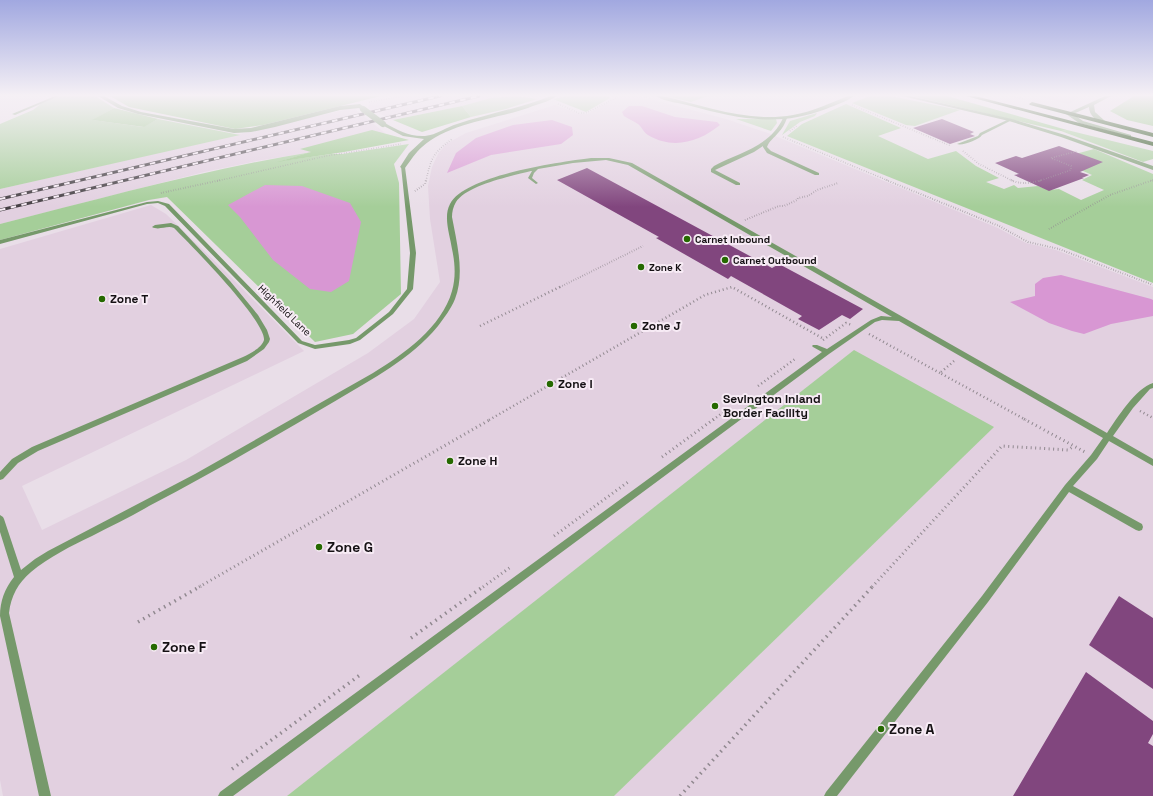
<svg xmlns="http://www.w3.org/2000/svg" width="1153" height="796" font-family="'Space Grotesk',sans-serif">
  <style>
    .built { fill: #e2d0e0 }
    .green { fill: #a5ce99 }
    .forest { fill: #91c580 }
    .water { fill: #d897d3 }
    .building { fill: #81467e }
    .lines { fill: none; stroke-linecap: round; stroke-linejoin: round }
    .path-far4 { stroke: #918990; stroke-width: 1.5; stroke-dasharray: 0.5 2; stroke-linecap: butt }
    .path-far3 { stroke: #918990; stroke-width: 2; stroke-dasharray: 0.5 2; stroke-linecap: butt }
    .path-far2 { stroke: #918990; stroke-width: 2.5; stroke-dasharray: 1 3; stroke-linecap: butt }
    .path-far1 { stroke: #918990; stroke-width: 3; stroke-dasharray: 1 3.5; stroke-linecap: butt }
    .path { stroke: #918990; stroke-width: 3.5; stroke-dasharray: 1.5 4.5; stroke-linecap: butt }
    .lane { fill: #76996b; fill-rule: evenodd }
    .street { fill: #76996b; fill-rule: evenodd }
    .highway { fill: #113d00; fill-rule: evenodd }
    .rail-casing { stroke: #443e43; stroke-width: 3 }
    .rail { stroke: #f7ebf5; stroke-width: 2; stroke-dasharray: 5.5; stroke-linecap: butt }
    .street-bridge { stroke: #76996b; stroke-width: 6 }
    .poi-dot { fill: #256900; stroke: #f7ebf5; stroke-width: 1.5 }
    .labels { text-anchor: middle; stroke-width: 4; stroke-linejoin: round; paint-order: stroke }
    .far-poi-label { font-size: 10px; font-weight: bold; fill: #151114; stroke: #f7ebf5; text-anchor: start }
    .far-street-label { font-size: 10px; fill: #151114; stroke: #f7ebf5 }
    .poi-label { font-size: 12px; font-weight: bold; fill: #151114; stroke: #f7ebf5; text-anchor: start }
    .near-poi-label { font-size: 14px; font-weight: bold; fill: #151114; stroke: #f7ebf5; text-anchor: start }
  </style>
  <rect width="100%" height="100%" fill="#e9dee8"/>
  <g class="built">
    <polygon points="401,96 501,96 462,106 393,120 368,108 370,103"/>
    <polygon points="620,96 629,96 654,100 726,119 768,133 998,228 1026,243 1056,250 1153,287 1153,796 3,796 0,780 0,249 151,205 166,214 226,272 304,351 22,486 42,530 186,460 368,353 414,319 440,282 430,219 428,186 432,167 438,154 446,144 466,133 555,105 580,114 587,114"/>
    <polygon points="1036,96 1083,96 1068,104"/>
    <polygon points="348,109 356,110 385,133 312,152 257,161 204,172 0,224 0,189"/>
  </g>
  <g class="green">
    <polygon points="60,96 95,96 114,108 93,120 143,127 158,119 240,135 0,189 0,124 33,110 43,102"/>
    <polygon points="516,96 537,99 506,109 471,117 462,106 491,98"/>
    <polygon points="566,96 608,96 610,98 586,112 553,99"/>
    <polygon points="666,96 708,96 691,102"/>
    <polygon points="870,96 890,96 960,110 915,126 906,125 852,103"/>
    <polygon points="846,104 901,128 878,136 928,159 956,151 976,166 999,178 986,182 1004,189 1014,185 1018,188 1038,186 1049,190 1059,189 1081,200 1104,190 1082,180 1092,175 1057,159 1094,149 1153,174 1153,283 787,136 802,124"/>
    <polygon points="817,113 815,116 800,122 782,135 790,121"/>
    <polygon points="736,119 776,119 777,123 771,131"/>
    <polygon points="1067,130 1153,151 1153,159 1143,162 1061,131"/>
    <path d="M409 144 394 164 399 183 401 294 353 334 315 342 167 197 149 200 0 240V224C104 198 206 169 312 152L281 161 331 154H342Z"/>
    <polygon points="854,350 994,427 614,796 287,796"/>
  </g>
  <g class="forest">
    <polygon points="110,96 381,96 263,125 235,129 129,107"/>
    <polygon points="912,96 947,96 1067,130 1061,131"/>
    <polygon points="1134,96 1153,96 1153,126 1127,120 1110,111"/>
    <polygon points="462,106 471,117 422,132 393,120"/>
    <polygon points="114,108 158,119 144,127 92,120"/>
    <polygon points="372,130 409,140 344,152 277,162 311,152 300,149"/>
  </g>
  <g class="water">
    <path d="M629 106H642L675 117 717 122 720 125C699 142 673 150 648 135 644 133 642 127 638 124 634 121 628 119 624 116L622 112Z"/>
    <polygon points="552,120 572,127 573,135 561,144 491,155 447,173 456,153 476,138 513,125"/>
    <polygon points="265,185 302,186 350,203 361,222 349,281 331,292 310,289 273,260 240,217 228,205"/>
    <polygon points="1061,275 1151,299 1153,300 1153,316 1111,324 1084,334 1072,331 1049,323 1010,302 1035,296 1035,284 1043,278"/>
  </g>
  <g class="building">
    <polygon points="942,119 974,132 970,134 975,136 950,144 913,128"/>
    <polygon points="1059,146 1103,162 1080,172 1089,175 1082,178 1084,178 1049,191 1014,175 1019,174 995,163 1016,156 1022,158"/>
    <polygon points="587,168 772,268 779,264 863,309 850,319 842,315 819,330 798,319 802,316 731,276 728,279 656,238 659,237 557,180"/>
    <polygon points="1119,596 1153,618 1153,689 1089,645"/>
    <polygon points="1086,672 1153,721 1153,734 1148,743 1153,746 1153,796 1013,796"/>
  </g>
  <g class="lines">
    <g class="path-far4">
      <polyline points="634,96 650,98"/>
      <polyline points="1010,96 1025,99"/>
      <polyline points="369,102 404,96"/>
      <polyline points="558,104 579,113 586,113 620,96"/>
      <polyline points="852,105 951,146"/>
      <polyline points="790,131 798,125"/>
      <polyline points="783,137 889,181"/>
      <polyline points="963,151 979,164 1013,181"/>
      <polyline points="217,181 326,156 401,144"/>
      <path d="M426 181C431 158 433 153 452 139"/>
      <polyline points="1039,181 1071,170 1071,166 1051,158 1078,151"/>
      <polyline points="1152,181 1153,180"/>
    </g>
    <g class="path-far3">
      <polyline points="886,180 999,226 1028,242 1059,249 1153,285"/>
      <path d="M1011 180C1021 185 1032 183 1042 180"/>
      <polyline points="415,191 425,184 426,180"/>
      <polyline points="161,193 221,180"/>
      <polyline points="745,220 779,206 784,206 797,200 798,198 808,196 817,190 838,183"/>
      <polyline points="1049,229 1110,195 1153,180"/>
      <polyline points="560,287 643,246"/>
    </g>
    <g class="path-far2">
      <polyline points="480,326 562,286"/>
      <polyline points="869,334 940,373"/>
      <polyline points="823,340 846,323 852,325"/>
      <polyline points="954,361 940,373 1026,420"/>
      <polyline points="758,386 795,359"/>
      <polyline points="1140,411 1153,418"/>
      <polyline points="489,420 705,295 732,287 822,338"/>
      <polyline points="713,420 726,410"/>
    </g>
    <g class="path-far1">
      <polyline points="1024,419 1085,452"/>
      <polyline points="662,457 714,419"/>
      <polyline points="554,536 628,482"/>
      <polyline points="199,587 491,419"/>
      <polyline points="483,587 512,566"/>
      <polyline points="872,587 1002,446 1068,450 1074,446"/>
    </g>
    <g class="path">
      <polyline points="138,622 201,586"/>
      <polyline points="411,638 484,586"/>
      <polyline points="232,769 360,675"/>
      <polyline points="680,796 873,586"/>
    </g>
    <g class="lane">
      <polygon points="55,96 59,96 15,115 12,114"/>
      <path d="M785 117 787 118C785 124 782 129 778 133 774 138 769 141 767 147L771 151 819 173V175H815L767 153 763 147V146L754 152 715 170 740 183V185H736L711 172V169L714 166C739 152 770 147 783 118Z"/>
      <path d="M1009 119 1012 120 982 135C979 140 962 146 957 144L978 136 980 133Z"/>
      <path d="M591 158H609L632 163 1107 433C1117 418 1136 388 1153 383V388L1150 389 1133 408 1113 436 1153 459V466L1109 441 1097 459 1073 486 1142 524 1143 527 1142 530 1139 531 1136 530 1069 492 988 602 837 796H824L826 792 982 596 1065 485 1091 455 1103 438 899 321 882 320 875 322 829 354 233 796H218L220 792 822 352 813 347 812 346 813 345H817L827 349 871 320 881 316 892 317 628 165 606 160 573 163 538 169 534 173 532 178 538 183 536 184 528 178 532 171H531C511 176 467 185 456 202 453 207 452 212 452 217 457 244 465 273 455 299 451 309 444 318 438 326 410 360 373 378 337 400 275 436 213 473 149 506 131 517 111 526 92 536 71 546 49 557 31 572 18 583 11 596 9 613L51 796H39L0 616C0 601 5 588 14 577L0 532V515L3 517 4 519 21 570 35 559 48 551 195 474 373 373C404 354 442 327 452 291 456 277 455 263 452 249 450 235 443 217 450 204 465 175 560 162 591 158Z"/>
      <polygon points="401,166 405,167 416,253 413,289 393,314 360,340 350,344 315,349 298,343 165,206 158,203 147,204 0,244 0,240 147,202 158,201 169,204 302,341 315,345 349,340 356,338 389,312 407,289 410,253"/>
      <path d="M171 223 178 226 230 281 258 315 267 330 270 339 269 342 264 349 247 361 38 451 18 463 3 479 0 480V472L12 459 32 447 243 357C249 354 262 348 264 340 266 321 190 244 174 228 167 225 159 231 152 227L155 225Z"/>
    </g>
    <g class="street">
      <polygon points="98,96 104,96 122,106 141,112 234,129 251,128 340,106 360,104 366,109 363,111 359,108 340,110 275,127 251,132 234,133 138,114 118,108"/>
      <path d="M551 96H557C549 102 537 104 528 108 496 119 448 123 422 147 415 153 411 160 405 168L403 169 400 167 409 153 424 139 403 136 380 124 385 123C397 130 410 137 425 136 436 135 447 127 457 124 488 114 520 108 551 96Z"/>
      <path d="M656 96H663C705 106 749 123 793 115 812 112 830 103 848 96H854C846 102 835 105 826 109 779 127 739 119 691 106 681 103 665 102 656 96Z"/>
      <polygon points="902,96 910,96 1012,119 1065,135 1153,166 1153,170 1061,137 1009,121"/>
      <path d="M1105 96H1111L1094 105 1095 112 1105 121V123C1097 123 1089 115 1089 107L1073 114 1083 121 1131 135V137L1079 123 1066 114Z"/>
    </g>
    <g class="highway">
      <polygon points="966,96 975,96 1153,142 1153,146"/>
      <polygon points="1032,102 1153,133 1153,137 1030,105 1029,104"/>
    </g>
    <defs>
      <g id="rail">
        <polyline points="0,199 440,96"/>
        <polyline points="0,210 479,96"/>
      </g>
    </defs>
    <use href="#rail" class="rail-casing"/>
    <use href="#rail" class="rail"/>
    <polyline class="street-bridge" points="363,109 383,124"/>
  </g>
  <linearGradient id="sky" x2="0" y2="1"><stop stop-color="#a1a8e0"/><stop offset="0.46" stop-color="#f5f0f5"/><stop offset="1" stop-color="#f5f0f5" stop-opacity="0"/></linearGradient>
  <rect width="1153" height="207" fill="url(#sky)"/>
  <g class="poi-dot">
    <circle cx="687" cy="239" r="4"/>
    <circle cx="725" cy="260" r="4"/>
    <circle cx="641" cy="267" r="4"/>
    <circle cx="102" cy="299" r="4"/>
    <circle cx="634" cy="326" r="4"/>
    <circle cx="550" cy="384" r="4"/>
    <circle cx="715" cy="406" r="4"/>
    <circle cx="450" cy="461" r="4"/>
    <circle cx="319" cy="547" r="4"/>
    <circle cx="154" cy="647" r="4"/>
    <circle cx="881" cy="729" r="4"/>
  </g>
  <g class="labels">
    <g class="far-poi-label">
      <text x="695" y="243">Carnet Inbound</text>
      <text x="733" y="264">Carnet Outbound</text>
      <text x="649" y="271">Zone K</text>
    </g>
    <g class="far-street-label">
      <text transform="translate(285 310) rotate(44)" y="4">Highfield Lane</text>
    </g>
    <g class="poi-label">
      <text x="110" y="303">Zone T</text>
      <text x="642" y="330">Zone J</text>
      <text x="558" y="388">Zone I</text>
      <text x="723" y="403">Sevington Inland<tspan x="723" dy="14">Border Facility</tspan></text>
      <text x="458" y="465">Zone H</text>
    </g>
    <g class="near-poi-label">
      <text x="327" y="552">Zone G</text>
      <text x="162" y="652">Zone F</text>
      <text x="889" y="734">Zone A</text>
    </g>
  </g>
</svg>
